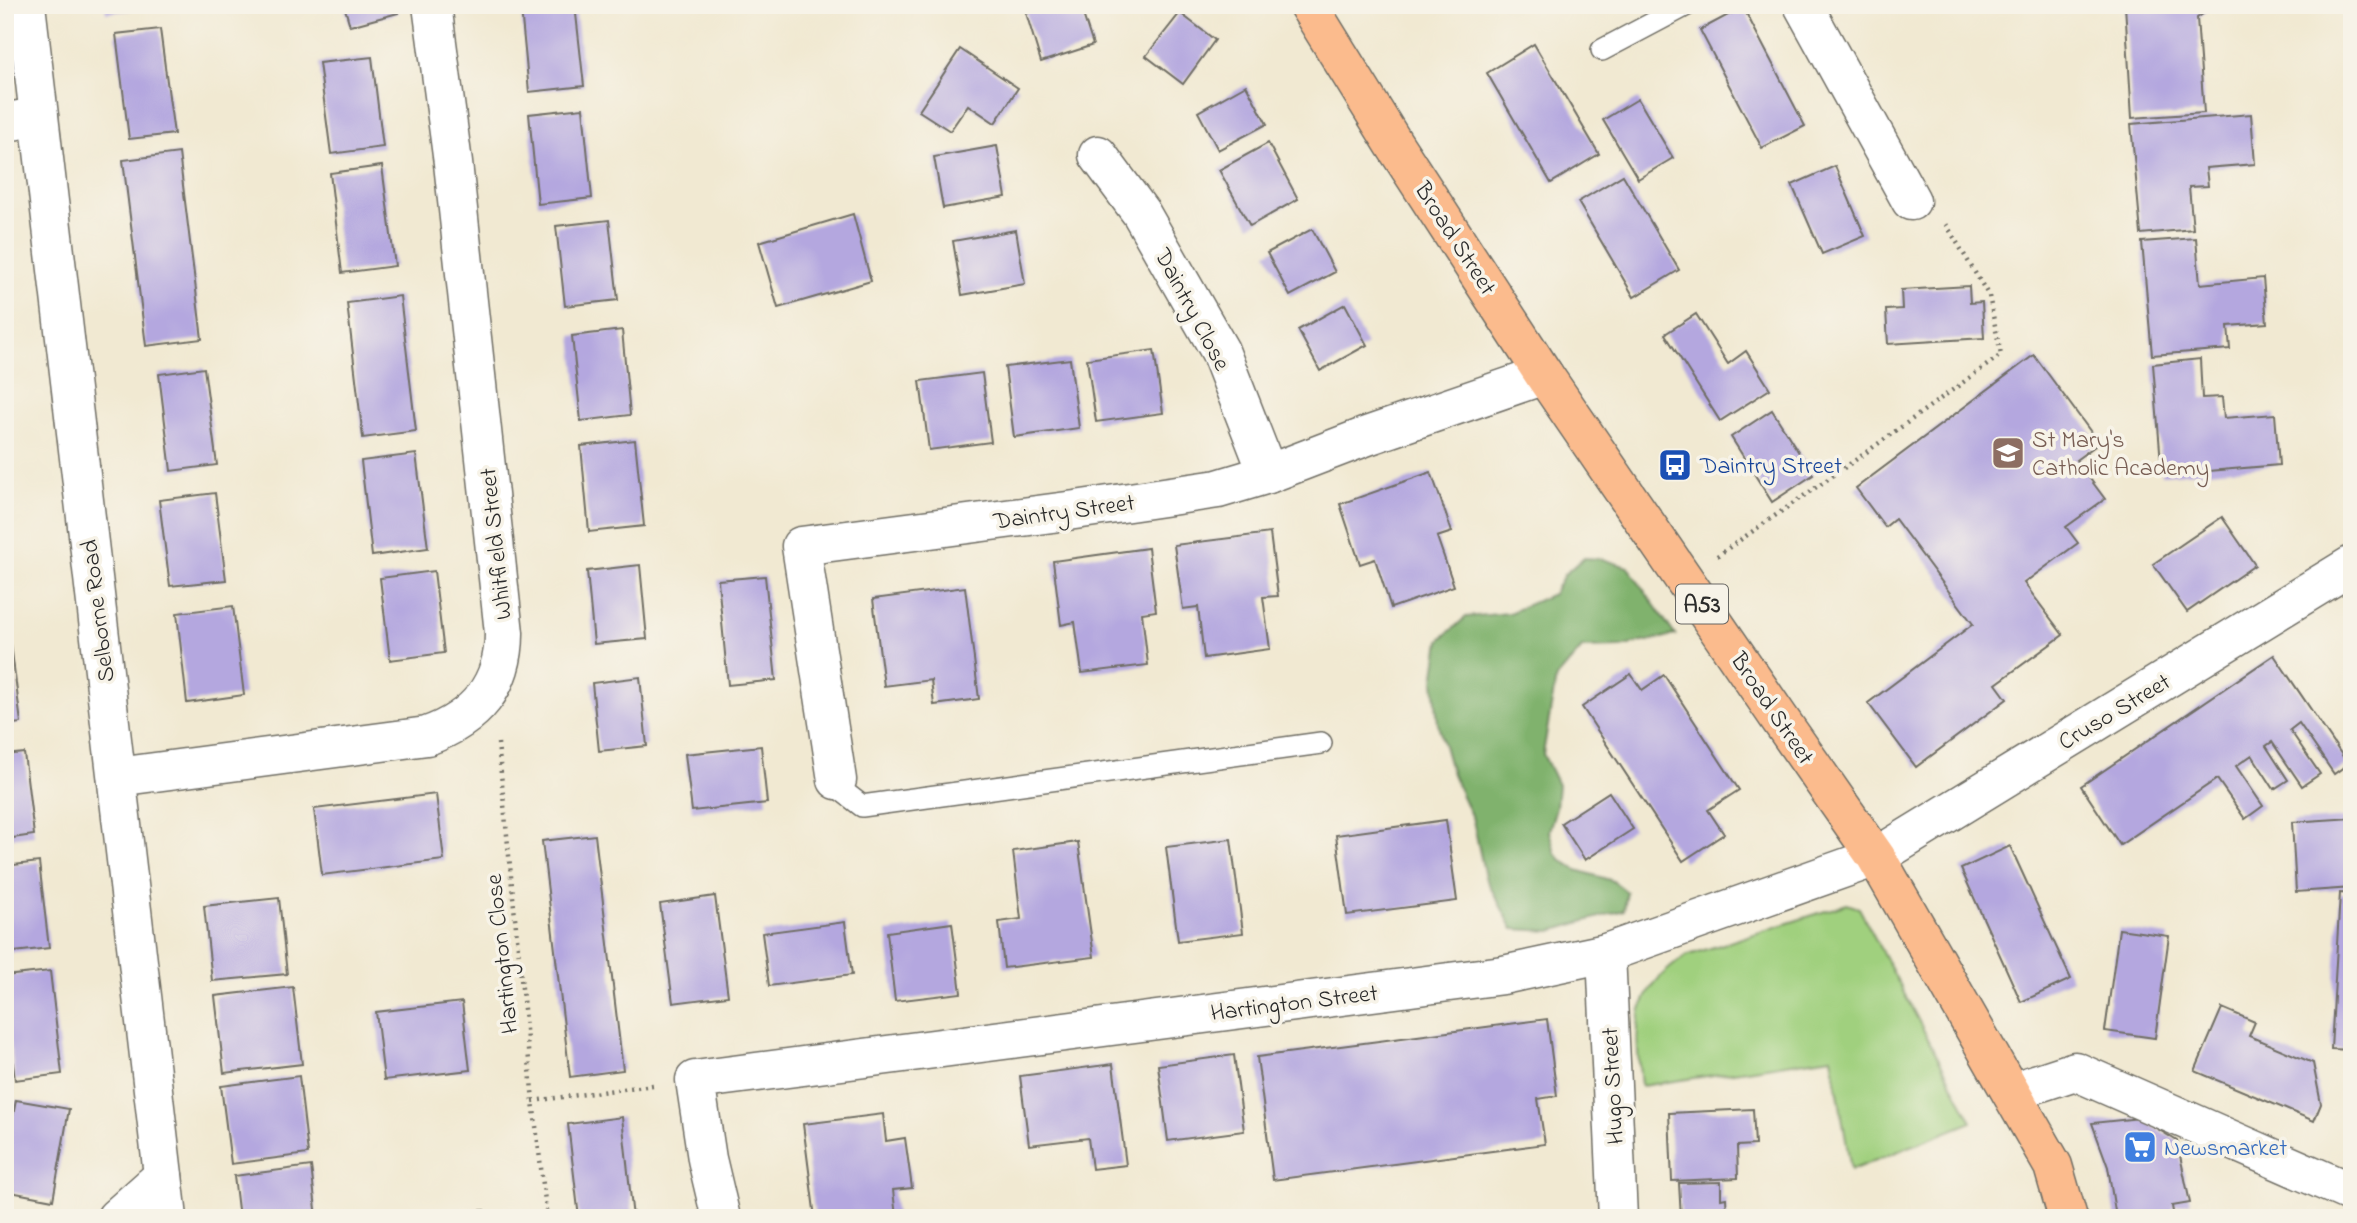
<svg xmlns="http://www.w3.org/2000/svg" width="2357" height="1223" font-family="'Indie Flower',sans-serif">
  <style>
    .green { fill: #a0d07e; stroke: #667e54; stroke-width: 2 }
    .forest { fill: #80b26d; stroke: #566e4c; stroke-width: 2 }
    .building { fill: #b4a7df }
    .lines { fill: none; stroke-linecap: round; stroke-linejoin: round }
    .service-casing { stroke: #706e65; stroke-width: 24 }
    .minor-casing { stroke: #706e65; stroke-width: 41 }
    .tertiary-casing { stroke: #706e65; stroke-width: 41 }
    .trunk-casing { stroke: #706e65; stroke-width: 41 }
    .path { stroke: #706e65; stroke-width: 4.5; stroke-dasharray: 2 5; stroke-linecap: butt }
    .service { stroke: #fff; stroke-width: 21 }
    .minor { stroke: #fff; stroke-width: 38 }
    .tertiary { stroke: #fff; stroke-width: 38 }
    .trunk { stroke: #fbbb8d; stroke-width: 38 }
    .labels { text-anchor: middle; stroke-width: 7; stroke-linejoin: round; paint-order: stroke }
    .shield { fill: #f7f3e8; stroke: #686764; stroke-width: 2 }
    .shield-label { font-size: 23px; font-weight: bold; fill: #2b2b2b }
    .street-label { font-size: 24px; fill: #2b2b2b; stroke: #f7f3e8 }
    .education-label { font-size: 24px; fill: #785e54; stroke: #f7f3e8; text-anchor: start }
    .transit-label { font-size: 24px; fill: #164399; stroke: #f7f3e8; text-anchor: start }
    .shop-label { font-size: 24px; fill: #366cbe; stroke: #f7f3e8; text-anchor: start }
  </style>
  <rect width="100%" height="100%" fill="#f7f3e8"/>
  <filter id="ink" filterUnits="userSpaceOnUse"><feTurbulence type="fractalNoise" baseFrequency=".0143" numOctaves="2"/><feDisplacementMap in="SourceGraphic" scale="14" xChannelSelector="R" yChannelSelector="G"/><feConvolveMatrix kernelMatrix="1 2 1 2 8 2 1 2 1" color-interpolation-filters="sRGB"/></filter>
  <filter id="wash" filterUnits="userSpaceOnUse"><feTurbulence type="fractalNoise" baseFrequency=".00686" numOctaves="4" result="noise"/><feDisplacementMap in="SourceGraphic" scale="28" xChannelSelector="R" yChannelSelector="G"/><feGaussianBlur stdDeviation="1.57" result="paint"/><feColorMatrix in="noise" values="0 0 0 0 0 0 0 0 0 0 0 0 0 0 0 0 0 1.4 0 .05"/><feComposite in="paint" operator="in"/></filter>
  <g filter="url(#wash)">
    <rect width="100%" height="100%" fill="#f1e9d2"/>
    <path class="green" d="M1847 904 1859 908 1972 1122 1851 1170 1832 1057 1641 1086C1635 1025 1630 993 1686 956Z"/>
    <polygon class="forest" points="1583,558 1602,559 1628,567 1675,635 1620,647 1582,648 1556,678 1543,754 1558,785 1556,807 1549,831 1555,853 1561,860 1577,870 1613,881 1627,892 1624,910 1551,931 1513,929 1485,877 1473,820 1452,774 1438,724 1434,681 1440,640 1466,617 1509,613 1553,594 1564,575"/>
    <g id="blocks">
      <g class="building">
        <polygon points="105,5 156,5 157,7 106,13"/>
        <polygon points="344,5 396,5 398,13 350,26"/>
        <polygon points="551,5 575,5 584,86 529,92 521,9"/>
        <polygon points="1050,5 1080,5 1093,45 1041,62 1026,13"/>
        <polygon points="2125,5 2216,5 2197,18 2204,113 2132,118"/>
        <polygon points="1743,7 1805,126 1762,148 1700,30"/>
        <polygon points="1180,13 1215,40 1183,84 1146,56"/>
        <polygon points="160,29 174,134 129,139 116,34"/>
        <polygon points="1534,44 1599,154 1551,183 1487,73"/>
        <polygon points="960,49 1018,88 995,123 968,105 950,131 919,111"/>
        <polygon points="372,57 383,147 331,154 319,63"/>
        <polygon points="1246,85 1267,124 1218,150 1198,112"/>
        <polygon points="1638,99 1673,158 1638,179 1603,120"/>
        <polygon points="583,108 592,198 538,204 529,114"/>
        <polygon points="2251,114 2255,164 2206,168 2208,186 2189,187 2193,229 2141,234 2131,124"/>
        <polygon points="1268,143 1298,199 1250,226 1219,170"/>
        <polygon points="997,146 1006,197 943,208 934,157"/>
        <polygon points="179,153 202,339 146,346 123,160"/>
        <polygon points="382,166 395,266 342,273 330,173"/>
        <polygon points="1835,166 1865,236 1822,254 1792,185"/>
        <polygon points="1623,175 1679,270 1634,297 1578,202"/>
        <polygon points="853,214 871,281 778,308 759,242"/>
        <polygon points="609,220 618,300 565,306 556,226"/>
        <polygon points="1312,229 1335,272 1290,296 1267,253"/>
        <polygon points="1016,230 1025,284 962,295 953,241"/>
        <polygon points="2196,238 2200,284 2263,278 2267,323 2228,326 2230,349 2152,355 2142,242"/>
        <polygon points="1969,286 1970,303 1982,302 1984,338 1888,344 1886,310 1902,309 1901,290"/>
        <polygon points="400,296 416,431 363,438 347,303"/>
        <polygon points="1345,304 1367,345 1320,371 1298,330"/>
        <polygon points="1696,314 1728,364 1746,351 1770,389 1720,421 1665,334"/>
        <polygon points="622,330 630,415 581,421 572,336"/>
        <polygon points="1154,350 1163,413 1096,422 1087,359"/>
        <polygon points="2034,355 2099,443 2076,460 2105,499 2066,527 2078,543 2024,583 2063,635 1996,684 2007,699 1916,767 1868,703 1973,624 1895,519 1885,527 1856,488"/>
        <polygon points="1070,359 1079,428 1014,437 1005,367"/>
        <polygon points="2200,359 2202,398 2222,397 2224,418 2275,414 2279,465 2162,475 2153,364"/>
        <polygon points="204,368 217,465 171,471 159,374"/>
        <polygon points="982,373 991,442 929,450 920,381"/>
        <polygon points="1772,410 1813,475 1772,502 1731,437"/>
        <polygon points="635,440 644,526 589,532 581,446"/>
        <polygon points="416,454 428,548 372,556 361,461"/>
        <polygon points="1431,472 1452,532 1437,537 1454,586 1391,608 1375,559 1360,564 1340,504"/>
        <polygon points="215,493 226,580 170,586 159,500"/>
        <polygon points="2222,517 2255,565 2187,612 2153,564"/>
        <polygon points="1270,533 1278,596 1263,597 1270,649 1204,658 1198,607 1183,609 1174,545"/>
        <polygon points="1148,548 1156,611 1142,613 1148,665 1082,673 1075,622 1061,625 1053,561"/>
        <polygon points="640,565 647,639 594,644 587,571"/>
        <polygon points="434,571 444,653 390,660 380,578"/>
        <polygon points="765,576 776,680 728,685 718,580"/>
        <polygon points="965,587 979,699 934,705 931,680 884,686 873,599"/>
        <polygon points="233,606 244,695 187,703 177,613"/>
        <polygon points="10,636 21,723 5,725 5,637"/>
        <polygon points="2274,655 2348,764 2334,774 2299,723 2290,730 2320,774 2302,786 2272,742 2266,746 2288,780 2274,789 2252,755 2236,766 2263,806 2245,819 2217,779 2120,845 2081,786"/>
        <polygon points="1631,674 1642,690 1664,675 1739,790 1708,810 1724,834 1683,861 1582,707"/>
        <polygon points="640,677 647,746 599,751 592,683"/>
        <polygon points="761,746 767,803 692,811 685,754"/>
        <polygon points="24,753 34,835 5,839 5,755"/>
        <polygon points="1609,792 1633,829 1585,860 1561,823"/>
        <polygon points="436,794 444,860 322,875 314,809"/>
        <polygon points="2352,818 2352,888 2296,892 2292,822"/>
        <polygon points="1446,820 1457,901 1347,915 1336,835"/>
        <polygon points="595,835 623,1070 570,1077 542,841"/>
        <polygon points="1231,839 1243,933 1178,941 1166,847"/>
        <polygon points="1078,842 1094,957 1004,968 999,922 1021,919 1013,851"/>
        <polygon points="2010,846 2071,979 2021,1002 1961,869"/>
        <polygon points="39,862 49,948 5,953 5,866"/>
        <polygon points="2340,893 2352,894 2352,1050 2331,1049"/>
        <polygon points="715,896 728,996 673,1003 660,904"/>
        <polygon points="279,898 287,974 212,981 204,906"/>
        <polygon points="845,922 852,975 769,986 762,933"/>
        <polygon points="952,923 961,993 895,1001 887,932"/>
        <polygon points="2119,929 2169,936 2155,1038 2105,1031"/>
        <polygon points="50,971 62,1074 15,1080 5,1000 5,976"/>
        <polygon points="293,987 302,1064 224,1073 215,996"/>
        <polygon points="462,1002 470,1070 384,1080 376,1012"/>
        <polygon points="2222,1008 2255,1022 2249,1036 2313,1063 2321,1104 2314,1121 2195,1071"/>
        <polygon points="1547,1019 1557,1096 1538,1099 1545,1144 1273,1180 1257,1057"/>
        <polygon points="1234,1055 1244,1131 1168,1141 1158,1065"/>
        <polygon points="1113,1064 1126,1165 1092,1169 1088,1138 1029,1145 1020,1076"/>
        <polygon points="299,1076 308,1154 231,1164 221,1086"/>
        <polygon points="16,1100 69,1109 53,1200 5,1191 5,1159"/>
        <polygon points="1753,1109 1755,1145 1737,1146 1738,1178 1672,1181 1669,1113"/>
        <polygon points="883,1114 886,1141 905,1138 912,1188 893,1190 896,1217 815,1218 803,1124"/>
        <polygon points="622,1117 633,1218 579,1218 568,1124"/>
        <polygon points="2140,1118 2177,1141 2190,1203 2172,1206 2174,1218 2116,1218 2108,1167 2092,1123"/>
        <polygon points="311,1166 317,1218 239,1218 234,1176"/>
        <polygon points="1721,1182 1721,1199 1726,1198 1727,1218 1681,1218 1679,1183"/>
        <polygon points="484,1210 485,1218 409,1218 409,1216"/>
      </g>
    </g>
  </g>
  <g filter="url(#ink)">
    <use href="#blocks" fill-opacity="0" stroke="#706e65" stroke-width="2"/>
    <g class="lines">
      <defs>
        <g id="service">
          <polyline points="1602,50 1687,5"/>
          <polyline points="837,780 840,789 862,806 1321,743"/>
        </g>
        <g id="minor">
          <polyline points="1803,5 1911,201"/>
          <polyline points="5,122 39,117"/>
          <polyline points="1098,155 1141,213 1220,351 1268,474"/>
          <path d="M117 777 427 736C475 719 504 686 504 633L453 163 432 5"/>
          <polyline points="837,780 801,546 1075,510 1218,489 1268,474 1367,436 1544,375"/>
          <polyline points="1606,953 1618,1218"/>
          <polyline points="116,1218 163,1176"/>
          <polyline points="721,1218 707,1159 695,1080 1503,975 1606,953 1876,857 2352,565"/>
        </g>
        <g id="tertiary">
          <polyline points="26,5 168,1218"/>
          <polyline points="2011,1092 2075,1071 2352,1193"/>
        </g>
        <polyline id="trunk" points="1308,5 1394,144 1544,375 1779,718 1876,857 2053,1166 2068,1218"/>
      </defs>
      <use href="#service" class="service-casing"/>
      <use href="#minor" class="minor-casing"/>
      <use href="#tertiary" class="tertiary-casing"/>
      <use href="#trunk" class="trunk-casing"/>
      <g class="path">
        <polyline points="1717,556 1854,461 2001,355 1989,296 1946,224"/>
        <polyline points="498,743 533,1101 547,1218"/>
        <polyline points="533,1101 653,1085"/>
      </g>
      <use href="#service" class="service"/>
      <use href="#minor" class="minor"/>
      <use href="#tertiary" class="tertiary"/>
      <use href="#trunk" class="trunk"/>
    </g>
  </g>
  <defs>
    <symbol id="school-square" viewBox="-11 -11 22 22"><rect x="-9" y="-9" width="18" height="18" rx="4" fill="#8d6e63" stroke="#f7f3e8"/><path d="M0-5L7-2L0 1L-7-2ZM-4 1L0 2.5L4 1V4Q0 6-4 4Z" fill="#fff"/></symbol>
    <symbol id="bus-square" viewBox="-11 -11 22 22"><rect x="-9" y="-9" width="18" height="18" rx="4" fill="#1a4fb4" stroke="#f7f3e8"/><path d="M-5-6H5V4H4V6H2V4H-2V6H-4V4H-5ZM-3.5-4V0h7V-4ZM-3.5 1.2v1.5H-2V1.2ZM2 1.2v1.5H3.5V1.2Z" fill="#fff"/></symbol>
    <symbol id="supermarket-square" viewBox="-11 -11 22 22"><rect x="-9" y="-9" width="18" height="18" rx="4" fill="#3f7fe0" stroke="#f7f3e8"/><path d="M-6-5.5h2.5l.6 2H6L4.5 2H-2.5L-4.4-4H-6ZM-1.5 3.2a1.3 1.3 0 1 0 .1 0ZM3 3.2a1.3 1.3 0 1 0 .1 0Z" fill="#fff"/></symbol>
  </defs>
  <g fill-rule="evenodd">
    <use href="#school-square" x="1989" y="434" width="38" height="38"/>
    <use href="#bus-square" x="1656" y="446" width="38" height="38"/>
    <use href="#supermarket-square" x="2121" y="1128" width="38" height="38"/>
  </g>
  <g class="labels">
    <rect class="shield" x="1676" y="584.5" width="52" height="39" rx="5"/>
    <g class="shield-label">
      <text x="1702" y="612">A53</text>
    </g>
    <g class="street-label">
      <text transform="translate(1456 238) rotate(57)" y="8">Broad Street</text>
      <text transform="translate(1193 309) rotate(62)" y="8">Daintry Close</text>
      <text transform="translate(1064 511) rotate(-8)" y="8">Daintry Street</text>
      <text transform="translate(495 544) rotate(-96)" y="8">Whitfield Street</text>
      <text transform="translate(97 611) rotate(-97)" y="8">Selborne Road</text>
      <text transform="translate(1773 708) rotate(56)" y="8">Broad Street</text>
      <text transform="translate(2114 711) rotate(-31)" y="8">Cruso Street</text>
      <text transform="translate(501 954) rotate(-96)" y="8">Hartington Close</text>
      <text transform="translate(1294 1002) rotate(-7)" y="8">Hartington Street</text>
      <text transform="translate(1612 1086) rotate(-93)" y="8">Hugo Street</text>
    </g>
    <g class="education-label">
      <text x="2032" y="447">St Mary's<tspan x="2032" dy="28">Catholic Academy</tspan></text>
    </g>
    <g class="transit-label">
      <text x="1700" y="473">Daintry Street</text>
    </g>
    <g class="shop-label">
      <text x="2164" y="1155">Newsmarket</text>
    </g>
  </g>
  <rect width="2357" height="1223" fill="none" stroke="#f7f3e8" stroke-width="28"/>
</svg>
